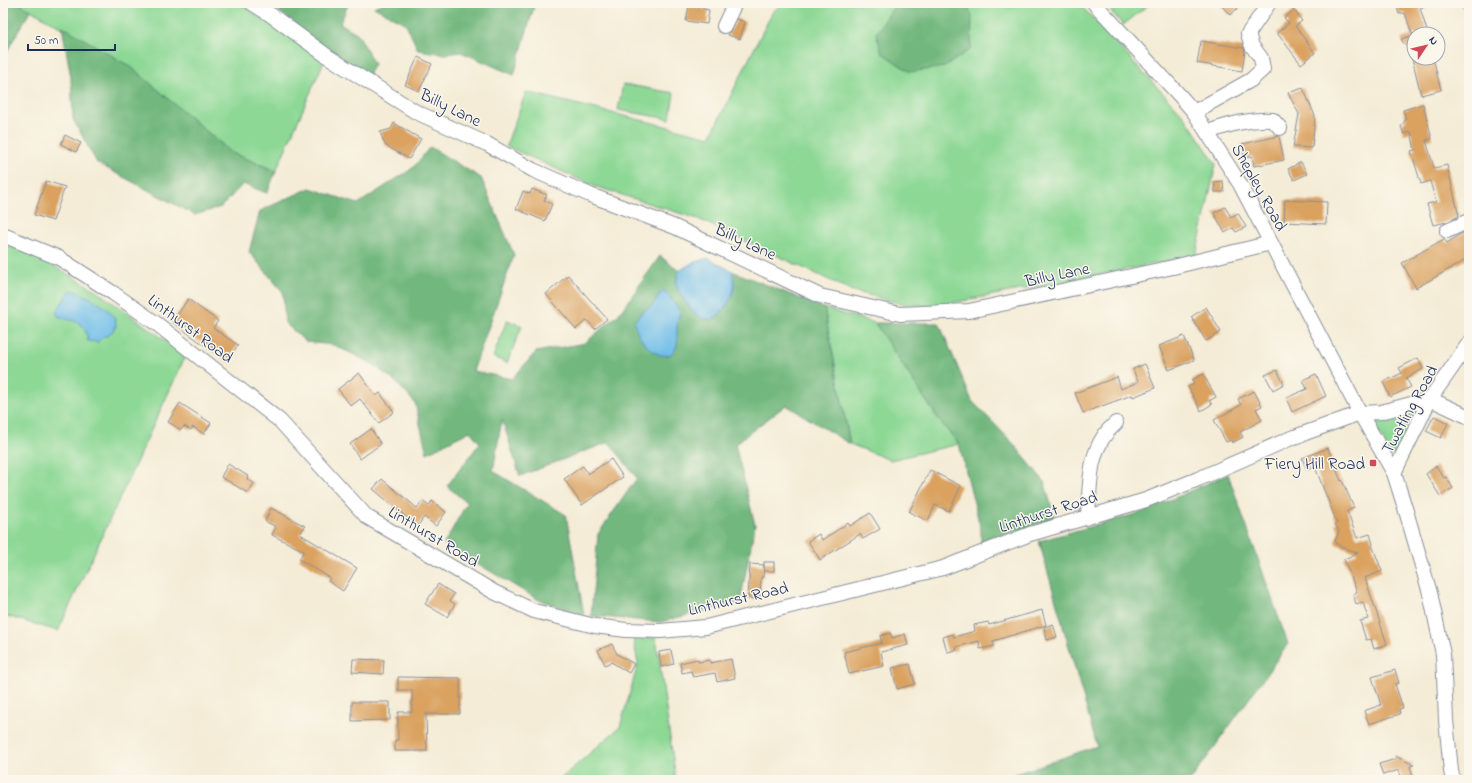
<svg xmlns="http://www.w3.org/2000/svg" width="1472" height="783" font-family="'Indie Flower',sans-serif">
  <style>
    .green { fill: #8dd895; stroke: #54847a }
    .forest { fill: #72b87e; stroke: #46746e }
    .water { fill: #6ebde9; stroke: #4476a4 }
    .building { fill: #daa15f }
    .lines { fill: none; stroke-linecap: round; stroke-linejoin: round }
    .minor-casing { stroke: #888e9a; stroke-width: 16 }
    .minor { stroke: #fff; stroke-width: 14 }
    .poi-dot { fill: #d1495b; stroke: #fbf7ec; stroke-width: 1.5 }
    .labels { text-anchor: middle; stroke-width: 3; stroke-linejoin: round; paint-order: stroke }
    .street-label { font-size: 17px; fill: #1b2f5e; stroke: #fbf7ec }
    .poi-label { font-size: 17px; fill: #1b2f5e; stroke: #fbf7ec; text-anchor: end }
  </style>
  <rect width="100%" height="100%" fill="#fbf7ec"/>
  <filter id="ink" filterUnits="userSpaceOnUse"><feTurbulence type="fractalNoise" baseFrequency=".025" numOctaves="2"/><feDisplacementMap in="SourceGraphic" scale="8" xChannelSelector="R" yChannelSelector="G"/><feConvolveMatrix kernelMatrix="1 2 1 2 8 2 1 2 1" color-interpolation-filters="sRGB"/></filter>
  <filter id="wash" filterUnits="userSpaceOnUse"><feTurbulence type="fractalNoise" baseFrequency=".012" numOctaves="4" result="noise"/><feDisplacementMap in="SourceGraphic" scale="16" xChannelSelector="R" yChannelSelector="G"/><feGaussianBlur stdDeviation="0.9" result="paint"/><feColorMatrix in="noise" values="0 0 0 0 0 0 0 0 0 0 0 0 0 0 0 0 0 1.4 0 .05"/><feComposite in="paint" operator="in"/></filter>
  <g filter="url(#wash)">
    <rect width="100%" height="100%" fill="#f4ecd6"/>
    <g class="green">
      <polygon points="18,3 238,3 325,59 276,171 232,153 131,67"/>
      <polygon points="784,3 1077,3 1087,12 1184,116 1216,164 1196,256 936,306 902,304 853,291 698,219 594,186 506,146 526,92 710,137 773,11"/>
      <polygon points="1104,3 1151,3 1123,25"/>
      <polygon points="623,84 674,93 670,119 618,110"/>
      <polygon points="3,243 36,256 94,289 186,355 58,631 3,615"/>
      <polygon points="824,308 875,323 939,420 959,444 890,460 850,444"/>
      <polygon points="507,320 522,326 507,363 493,357"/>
      <polygon points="1414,410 1415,414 1395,454 1391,455 1373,422 1372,420 1375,418"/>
      <polygon points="633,636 656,638 676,780 559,780 620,727 638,664"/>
    </g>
    <g class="forest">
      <polygon points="3,3 18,3 31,10 13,40 3,60"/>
      <polygon points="269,3 349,3 340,23 358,34 374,64 368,75 328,51"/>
      <polygon points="384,3 535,3 514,75 461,52 445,54 418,50 406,24 374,7"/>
      <polygon points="896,3 964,3 972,15 971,49 944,67 910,72 882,53 876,34"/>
      <polygon points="62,26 131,67 232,153 276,171 267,193 243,184 221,207 195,215 97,163 73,119 71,78"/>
      <path d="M430 147 481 178 514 255 473 371 512 379 536 352 585 343 619 314 660 256 679 271 676 284C687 301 690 315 712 320 723 312 732 300 734 287 735 282 733 275 732 271L824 308 850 444 786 405 735 444 755 525 740 602 660 622 591 616 598 534 637 478 609 442 520 476 502 419 493 471 566 515 584 615 539 600 444 544 467 503 447 486 480 443 470 431 427 453 415 403 396 382 371 363 334 345 306 342 285 323 283 292 249 252 260 211 310 188 358 204 413 168Z"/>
      <polygon points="875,323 939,323 972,401 1011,441 1044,481 1055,518 981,543 981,530 959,444 939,420"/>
      <polygon points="1228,474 1288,644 1191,780 998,780 1097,746 1039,541 1143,512"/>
    </g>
    <g class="water">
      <path d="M708 258 732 271C733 275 735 282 734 287 732 301 723 312 712 320L701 318 691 310 681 295 676 284 679 271 692 263Z"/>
      <path d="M73 290C85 295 115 308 116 324 117 328 110 333 108 336H104L98 342 88 341C84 317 76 324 58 316L56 312 70 291Z"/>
      <path d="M665 291 680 311C679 317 678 322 677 327 676 334 680 345 674 351 663 364 645 346 639 336 637 332 635 326 634 322L641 313 653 305 661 292Z"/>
    </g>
    <g id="blocks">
      <g class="building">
        <polygon points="1219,3 1244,3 1230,15"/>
        <polygon points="1396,3 1429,3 1429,6 1420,8 1428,34 1412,34 1405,13 1399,14"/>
        <polygon points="689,6 709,10 707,24 686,21"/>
        <polygon points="1294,10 1302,21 1295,26 1315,53 1301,64 1277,33 1289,23 1284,18"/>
        <polygon points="737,19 745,22 740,39 728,35"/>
        <polygon points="1414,35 1414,53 1404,44 1401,39"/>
        <polygon points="1201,41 1244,48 1245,51 1242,71 1197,63"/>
        <polygon points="418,57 432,64 419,91 405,85"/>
        <polygon points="1412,58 1433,58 1441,90 1421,95"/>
        <polygon points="1303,88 1315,116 1312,148 1293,147 1299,114 1288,93"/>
        <polygon points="1423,104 1432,139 1426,140 1434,168 1447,165 1459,216 1447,222 1433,225 1427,204 1436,202 1430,181 1421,184 1411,151 1415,150 1411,132 1404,134 1401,127 1406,119 1403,110"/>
        <polygon points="394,123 421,139 409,159 385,145 380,132 391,129"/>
        <polygon points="65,135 81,143 76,152 61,144"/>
        <polygon points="1279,136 1284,160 1254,166 1252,156 1244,158 1242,144"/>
        <polygon points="1301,162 1307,174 1294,180 1288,169"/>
        <polygon points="46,181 65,187 53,221 34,215"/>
        <polygon points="1223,181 1224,192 1215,192 1214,182"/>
        <polygon points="532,189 547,195 544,200 552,204 545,221 516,209 523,191 530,194"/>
        <polygon points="1285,200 1327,202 1326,224 1284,222"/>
        <polygon points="1225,207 1231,217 1238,213 1246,227 1236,232 1233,228 1225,233 1214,213"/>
        <polygon points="1469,230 1469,258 1416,288 1402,263 1444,239 1447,243 1459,235"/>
        <polygon points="568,275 607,319 595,329 587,320 576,329 546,294"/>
        <polygon points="188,299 218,321 213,328 238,345 227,361 172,322"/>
        <polygon points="1206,307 1221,332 1206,341 1191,317"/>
        <polygon points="1184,336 1194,360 1169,370 1159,346"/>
        <polygon points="1418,358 1423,369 1406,378 1411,387 1390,397 1383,382 1402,373 1399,368"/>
        <polygon points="1145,364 1155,388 1133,397 1132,395 1083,413 1075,393 1117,377 1121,389 1138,382 1133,369"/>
        <polygon points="1277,370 1284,384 1273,390 1265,375"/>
        <polygon points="359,373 376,396 380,393 394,412 379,423 360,399 351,406 338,389"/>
        <polygon points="1203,374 1216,397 1209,401 1212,404 1201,411 1188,387 1194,384 1192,380"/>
        <polygon points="1316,374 1326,396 1292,412 1286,398 1307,389 1303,380"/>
        <polygon points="1254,391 1262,406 1256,409 1262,420 1240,432 1243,437 1232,443 1231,440 1226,442 1214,420 1241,405 1238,399"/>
        <polygon points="180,403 211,423 204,434 193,427 191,430 184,426 181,430 168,422"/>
        <polygon points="1434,416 1448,423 1441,438 1426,431"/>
        <polygon points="371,429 381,444 360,459 350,444"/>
        <polygon points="1328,448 1341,481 1342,480 1354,508 1347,511 1357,538 1370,534 1373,544 1372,545 1382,571 1365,578 1387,644 1374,649 1371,639 1366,640 1360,621 1368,619 1363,602 1356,604 1353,594 1357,592 1344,559 1358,553 1336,544 1335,541 1339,531 1335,524 1337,523 1315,467 1307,470 1302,458"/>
        <polygon points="611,459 623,477 582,505 564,479 583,466 588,474"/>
        <polygon points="228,464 248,476 247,479 254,483 248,493 221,477"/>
        <polygon points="1436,466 1444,478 1446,477 1453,488 1440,496 1426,474"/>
        <polygon points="930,470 961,486 949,511 935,505 928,521 909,512"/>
        <polygon points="382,479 417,508 422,501 429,506 432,501 446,512 436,526 424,517 417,527 404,517 405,516 373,489"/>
        <polygon points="271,508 305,526 300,534 357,568 343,591 328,581 330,578 299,559 304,551 272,535 276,527 265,521"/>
        <polygon points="870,513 880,529 863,539 860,534 820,560 808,541 819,534 822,540 848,523 850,526"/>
        <rect x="764" y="562" width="10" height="9"/>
        <polygon points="750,564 764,565 763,577 761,577 760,599 748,598"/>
        <polygon points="438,584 454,594 450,601 455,604 447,617 425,604"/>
        <polygon points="1042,610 1046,625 993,641 994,646 980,649 979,641 956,647 957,650 947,652 943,637 953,634 954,637 975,631 974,625 988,622 989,625"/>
        <polygon points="1053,624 1057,637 1047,640 1044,627"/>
        <polygon points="890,633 892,638 905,634 908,645 881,652 884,666 849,674 844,652 882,643 880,636"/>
        <polygon points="612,644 617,654 634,664 629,673 611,662 605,665 598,650"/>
        <polygon points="671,650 674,664 661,667 659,652"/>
        <polygon points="353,659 384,660 383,674 352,672"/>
        <polygon points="698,659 698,662 710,660 710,663 731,659 735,678 717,682 715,673 693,677 691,671 682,673 680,663"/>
        <polygon points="910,664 915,684 897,689 892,668"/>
        <polygon points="1395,670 1399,683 1395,684 1403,708 1399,709 1400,714 1369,724 1364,711 1381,705 1372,677"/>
        <polygon points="398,677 460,678 460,714 426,714 427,751 395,751 395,740 398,740 398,712 412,712 412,690 398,690"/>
        <polygon points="352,702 390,702 390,720 352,721"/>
        <polygon points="1395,756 1414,765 1410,766 1414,780 1402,780 1399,770 1383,775 1379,764 1396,759"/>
      </g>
    </g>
  </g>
  <g filter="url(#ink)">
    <use href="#blocks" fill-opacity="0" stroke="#888e9a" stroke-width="1"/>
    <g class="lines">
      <defs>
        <g id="minor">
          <polyline points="252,3 271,15 327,56 416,112 487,144 533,170 590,195 675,227 820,296 900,314 969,311 1173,267 1271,243"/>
          <polyline points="1094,3 1182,98 1194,112 1240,184 1360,413 1394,473 1406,511 1430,593 1443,654 1446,720 1451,771 1453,780"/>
          <polyline points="1468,3 1469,6"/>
          <polyline points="724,26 735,3"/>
          <polyline points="1194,112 1251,80 1263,69 1261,58 1252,46 1248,34 1269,3"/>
          <path d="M1207 132C1229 125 1250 118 1273 120L1280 128"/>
          <polyline points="1447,231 1469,221"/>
          <polyline points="3,235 59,258 113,293 157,324 280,421 367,517 494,592 534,611 595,626 626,630 660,631 706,627 943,568 1030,534 1146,500 1198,479 1289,439 1360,413 1381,412 1430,399 1469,417"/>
          <polyline points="1394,473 1430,399 1469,343"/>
          <path d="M1088 516C1090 483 1088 446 1116 423"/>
        </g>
      </defs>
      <use href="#minor" class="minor-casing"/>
      <use href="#minor" class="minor"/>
    </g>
  </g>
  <rect class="poi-dot" x="1369" y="459" width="8" height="8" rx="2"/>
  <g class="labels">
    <g class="street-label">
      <text transform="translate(451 107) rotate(26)" y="6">Billy Lane</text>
      <text transform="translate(1260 187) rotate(61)" y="6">Shepley Road</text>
      <text transform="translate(746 241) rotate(25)" y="6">Billy Lane</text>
      <text transform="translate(1057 274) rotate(-12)" y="6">Billy Lane</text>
      <text transform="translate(191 328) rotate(37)" y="6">Linthurst Road</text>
      <text transform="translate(1409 409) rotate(-61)" y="6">Twatling Road</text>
      <text transform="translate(1048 511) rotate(-18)" y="6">Linthurst Road</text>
      <text transform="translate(434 536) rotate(31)" y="6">Linthurst Road</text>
      <text transform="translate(738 598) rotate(-13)" y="6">Linthurst Road</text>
    </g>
    <g class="poi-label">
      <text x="1365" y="469">Fiery Hill Road</text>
    </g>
  </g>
  <rect width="1472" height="783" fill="none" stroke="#fbf7ec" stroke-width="16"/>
  <g transform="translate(1426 46) rotate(55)"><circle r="19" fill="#fbf7ec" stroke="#a1a7b3"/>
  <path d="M0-3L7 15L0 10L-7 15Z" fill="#d1495b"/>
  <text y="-6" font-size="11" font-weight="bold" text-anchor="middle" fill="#1b2f5e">N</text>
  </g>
  <path d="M28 44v6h87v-6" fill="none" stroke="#1b2f5e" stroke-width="2"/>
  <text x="34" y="44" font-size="12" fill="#1b2f5e" stroke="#fbf7ec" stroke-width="3" paint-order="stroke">50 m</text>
</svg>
